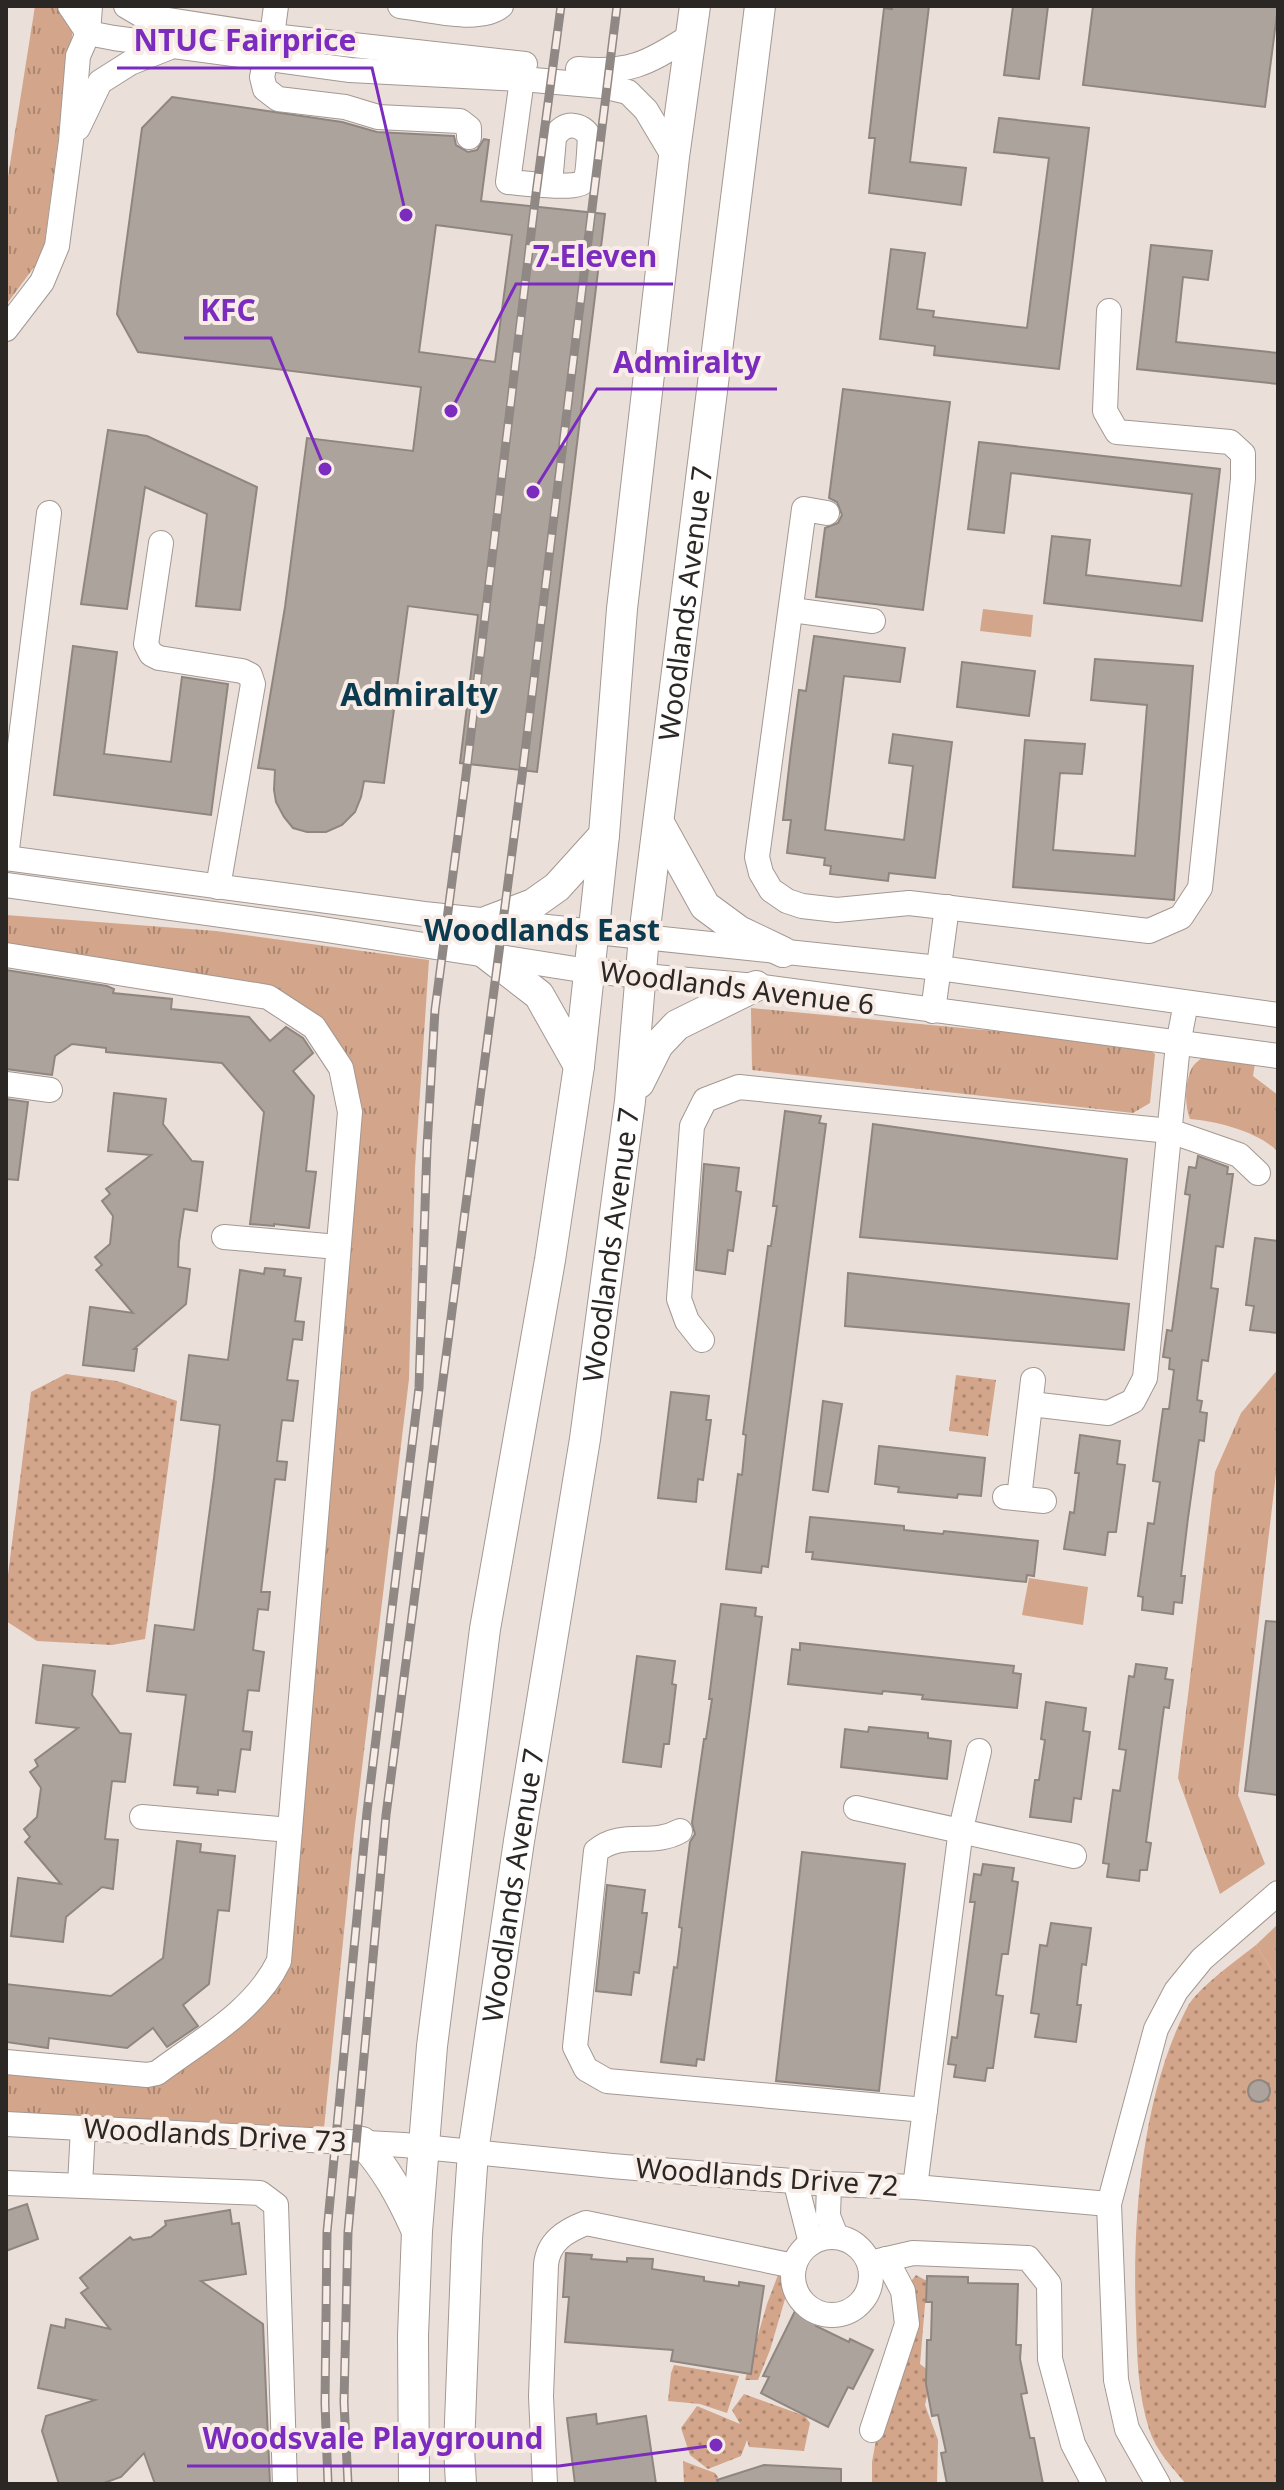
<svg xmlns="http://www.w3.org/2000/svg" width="1284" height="2490" font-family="'Noto Sans',sans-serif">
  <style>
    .grass { fill: url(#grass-tufts) }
    .park { fill: url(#park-dots) }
    .garden { fill: #d3a58a }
    .building { fill: #ada39d; stroke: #908680; stroke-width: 2; fill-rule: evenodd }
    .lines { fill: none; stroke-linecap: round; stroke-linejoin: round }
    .minor-casing { stroke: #a39892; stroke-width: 26 }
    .major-casing { stroke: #a39892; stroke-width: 32 }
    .minor { stroke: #fff; stroke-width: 24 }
    .major { stroke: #fff; stroke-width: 30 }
    .rail-casing { stroke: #908884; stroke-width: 9 }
    .rail { stroke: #f8ece6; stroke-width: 6; stroke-dasharray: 18; stroke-linecap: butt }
    .labels { text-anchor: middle; stroke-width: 8; stroke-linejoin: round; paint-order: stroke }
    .street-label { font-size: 28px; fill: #2b2725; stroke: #f8ece6 }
    .neighbourhood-label { font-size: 30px; font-weight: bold; fill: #0c3a4f; stroke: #f8ece6 }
    .quarter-label { font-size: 32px; font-weight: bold; fill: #0c3a4f; stroke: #f8ece6 }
    .leader { fill: none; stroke: #7b2cbf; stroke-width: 3 }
    .callout-dot { fill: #7b2cbf; stroke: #f8ece6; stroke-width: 3 }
    .callout-label { font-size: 30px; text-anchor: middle; font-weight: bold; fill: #7b2cbf; stroke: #f8ece6; stroke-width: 8; stroke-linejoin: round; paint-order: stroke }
  </style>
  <defs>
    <pattern id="grass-tufts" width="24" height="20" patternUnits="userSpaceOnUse" patternTransform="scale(2)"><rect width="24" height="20" fill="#d3a58a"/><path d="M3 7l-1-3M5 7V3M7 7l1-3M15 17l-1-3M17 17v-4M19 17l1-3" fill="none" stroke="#ab8671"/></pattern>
    <pattern id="park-dots" width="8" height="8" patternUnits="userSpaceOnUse" patternTransform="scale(2)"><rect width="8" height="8" fill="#d3a58a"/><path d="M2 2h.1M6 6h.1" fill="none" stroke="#ab8671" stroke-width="1.8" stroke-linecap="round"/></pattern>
  </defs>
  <rect width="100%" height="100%" fill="#ebdfd9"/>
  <g class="grass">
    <polygon points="35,6 76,6 43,255 6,305 6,189"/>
    <polygon points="6,915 216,931 429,960 415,1168 409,1379 354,1834 324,2128 6,2112 6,2073 158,2081 287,1967 357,1119 354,1069 350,1058 309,1014 6,958"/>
    <polygon points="751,1008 1143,1045 1155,1054 1150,1103 1133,1113 752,1070"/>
    <path d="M1209 1053 1256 1057 1253 1076 1278 1095V1152C1260 1132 1216 1121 1190 1119 1184 1105 1185 1079 1193 1066 1197 1061 1203 1057 1209 1053Z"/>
    <polygon points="1278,1369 1278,1457 1238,1795 1265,1864 1220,1894 1178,1778 1215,1472 1241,1413"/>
    <polygon points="1278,1924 1278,1980 1256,1945"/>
  </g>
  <g class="park">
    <polygon points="66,1374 117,1381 177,1401 145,1639 112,1645 37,1641 6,1621 6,1591 31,1392"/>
    <polygon points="956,1375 996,1380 988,1436 949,1431"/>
    <path d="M1256 1945 1278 1980V2484H1186C1172 2467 1156 2451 1149 2429 1138 2394 1137 2357 1136 2321 1132 2222 1141 2095 1188 2006 1198 1988 1238 1959 1256 1945Z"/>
    <polygon points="781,2267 790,2282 770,2350 758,2380 745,2380 767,2304"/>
    <polygon points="916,2275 927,2281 920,2364 932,2373 925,2405 938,2440 937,2484 872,2484 872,2462 903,2291"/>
    <polygon points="674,2365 739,2376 727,2413 700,2404 668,2401 671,2373"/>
    <polygon points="744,2394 805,2416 810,2423 804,2451 749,2447 747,2440 741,2456 708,2469 690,2455 681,2428 697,2406 740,2424 732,2410"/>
    <polygon points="683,2461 715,2473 718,2477 717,2484 684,2484"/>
  </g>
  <g class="garden">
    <polygon points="983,609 1033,615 1031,637 980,631"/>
    <polygon points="1029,1578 1088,1587 1083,1625 1022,1615"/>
  </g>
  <g class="building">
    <polygon points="892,6 929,6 910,162 966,168 961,205 869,193 875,138 869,138 877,68 884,8 892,9"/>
    <polygon points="1013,6 1048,6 1039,79 1004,75"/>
    <polygon points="1093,6 1278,6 1265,107 1083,85"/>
    <path d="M172 97 342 122 377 132 454 136 456 145 468 152 477 150 484 139 489 140 481 201 605 214 537 772 460 763 478 615 408 606 384 783 364 781 361 797 355 812 342 825 326 832H307L293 828 284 817 276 802 274 790 275 770 258 768 285 607 307 438 413 451 421 387 138 352 117 314 121 282 142 128ZM436 225 512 235 495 362 419 352Z"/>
    <polygon points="999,118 1089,128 1059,369 934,355 935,346 880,339 891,249 925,253 917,309 934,311 933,317 1027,328 1049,158 994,152"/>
    <polygon points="1151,245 1212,251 1208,280 1183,277 1176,342 1278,353 1278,384 1137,369"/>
    <polygon points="843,389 950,402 923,610 816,597 825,528 838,523 842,515 837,502 829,498"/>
    <polygon points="108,430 147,436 257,487 240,610 196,606 207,514 145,487 127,609 81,604"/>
    <polygon points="979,442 1220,469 1202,621 1044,603 1052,536 1090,540 1086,575 1181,586 1192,494 1011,473 1004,533 968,529"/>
    <polygon points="814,636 905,648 900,682 844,676 825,830 904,840 913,766 889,763 893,734 952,742 935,878 889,873 888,881 830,874 831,866 824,865 825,858 787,853 791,820 783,820 791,750 799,690 806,691"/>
    <polygon points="73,646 117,652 104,754 171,762 182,677 228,684 211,815 54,795"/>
    <polygon points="1095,659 1193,666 1174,900 1013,887 1025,740 1085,744 1082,774 1060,773 1053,850 1135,856 1147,705 1091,700"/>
    <polygon points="962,662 1035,671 1029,716 957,707"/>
    <polygon points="6,970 107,986 114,989 113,993 172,999 171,1009 249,1017 270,1041 286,1027 303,1038 313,1053 293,1071 314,1096 306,1171 316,1172 309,1228 274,1224 274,1226 250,1224 264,1112 222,1063 106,1052 106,1048 72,1044 55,1056 52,1075 6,1069"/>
    <polygon points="114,1093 166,1099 163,1124 192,1161 203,1162 197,1211 184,1209 179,1242 178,1267 190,1269 186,1304 134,1349 137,1349 134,1371 83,1365 90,1307 133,1313 96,1270 102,1265 95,1257 110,1244 113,1216 102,1201 110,1194 106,1189 151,1155 108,1151"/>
    <polygon points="6,1099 28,1102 18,1180 6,1179"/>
    <polygon points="785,1111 821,1116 819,1123 826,1124 768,1567 762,1566 761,1573 726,1569 738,1474 742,1475 746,1435 743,1434 768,1246 771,1246 777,1206 773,1206"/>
    <polygon points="873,1124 1127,1159 1117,1259 860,1237"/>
    <polygon points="1198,1156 1228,1167 1227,1174 1233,1174 1223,1247 1216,1246 1211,1288 1218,1289 1208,1361 1202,1360 1197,1400 1202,1401 1200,1412 1207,1413 1204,1441 1199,1440 1188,1518 1181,1576 1185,1576 1182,1603 1174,1602 1173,1614 1142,1610 1143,1597 1138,1596 1148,1523 1154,1524 1160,1482 1153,1481 1163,1409 1169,1409 1174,1370 1169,1369 1170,1358 1163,1357 1167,1330 1172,1331 1190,1195 1185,1194 1189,1167 1196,1168"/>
    <polygon points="704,1164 739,1168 736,1191 741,1192 733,1251 728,1250 725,1274 696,1270"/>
    <polygon points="1255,1238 1278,1241 1278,1333 1250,1330 1254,1306 1246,1305"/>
    <polygon points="265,1268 285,1270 284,1276 301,1278 295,1321 304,1322 302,1340 293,1339 287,1380 298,1381 293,1421 282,1420 277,1461 287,1462 285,1480 275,1479 261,1592 270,1592 268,1610 258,1609 253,1650 264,1652 259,1691 248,1690 243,1731 252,1732 250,1750 241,1749 235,1792 218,1790 218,1795 197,1793 198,1787 174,1785 186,1695 147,1691 155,1625 194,1630 214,1478 220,1425 181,1420 189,1355 228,1360 240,1270 264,1274"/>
    <polygon points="848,1273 1129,1304 1124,1350 845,1326"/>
    <polygon points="671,1392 709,1396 706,1420 711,1420 703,1480 698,1479 696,1502 658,1498"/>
    <polygon points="823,1401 842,1404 828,1492 813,1490"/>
    <polygon points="1080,1435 1120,1441 1117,1464 1125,1465 1116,1532 1108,1532 1105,1555 1064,1549 1070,1512 1074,1513 1079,1473 1075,1473"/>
    <polygon points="879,1446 985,1458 981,1496 958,1494 957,1498 898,1492 899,1487 875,1484"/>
    <polygon points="810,1517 904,1526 904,1530 943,1534 944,1531 1038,1541 1034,1576 1027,1575 1026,1582 812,1559 813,1552 806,1552"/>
    <polygon points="721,1604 756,1608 755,1616 762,1617 704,2060 697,2059 696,2066 661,2062 674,1967 677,1968 682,1928 679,1927 690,1842 695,1834 692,1823 704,1739 706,1739 712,1699 709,1699"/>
    <polygon points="1266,1621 1278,1622 1278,1795 1245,1791"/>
    <polygon points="800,1643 1014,1666 1013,1673 1021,1674 1017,1708 922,1699 923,1695 883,1691 882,1694 788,1684 792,1649 800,1650"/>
    <polygon points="637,1656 675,1661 672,1684 676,1685 669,1744 664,1744 661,1767 623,1762"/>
    <polygon points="1136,1664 1167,1668 1165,1679 1173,1680 1169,1708 1164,1707 1146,1842 1151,1843 1147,1870 1140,1870 1139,1881 1107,1877 1109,1864 1103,1863 1113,1790 1120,1791 1126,1750 1119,1749 1129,1676 1134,1677"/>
    <polygon points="43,1665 95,1671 92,1695 120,1733 131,1734 125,1782 112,1781 108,1813 105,1839 118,1840 113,1889 102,1887 66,1917 63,1942 11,1936 18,1878 61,1884 25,1842 30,1837 24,1829 37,1817 41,1788 30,1772 38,1766 35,1760 78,1728 36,1723"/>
    <polygon points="1046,1702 1086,1708 1083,1731 1090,1732 1081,1799 1074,1798 1071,1822 1030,1817 1035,1780 1039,1780 1045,1740 1041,1739"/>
    <polygon points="869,1727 928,1733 928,1738 951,1741 947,1779 841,1767 845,1729 868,1732"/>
    <polygon points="177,1841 201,1844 200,1852 235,1856 229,1911 218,1910 209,1984 183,2005 198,2026 167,2047 153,2028 127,2048 49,2038 48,2048 6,2042 6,1984 111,1996 163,1958"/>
    <polygon points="802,1852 905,1864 879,2091 776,2081"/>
    <polygon points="983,1864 1014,1868 1012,1881 1018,1882 1008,1954 1002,1954 996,1995 1003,1996 993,2068 987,2068 985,2081 954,2077 956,2065 948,2064 952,2037 957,2038 975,1902 970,1902 974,1874 981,1875"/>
    <polygon points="607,1885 645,1890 642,1913 647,1913 639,1973 634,1972 631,1995 596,1991"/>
    <polygon points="1051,1923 1091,1928 1086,1965 1082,1964 1077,2005 1081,2005 1076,2042 1035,2037 1039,2014 1031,2013 1040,1945 1047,1946"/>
    <circle cx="1259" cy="2091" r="11"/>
    <polygon points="27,2204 38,2239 6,2251 6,2211"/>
    <polygon points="230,2210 232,2224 239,2223 246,2274 201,2281 263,2324 270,2484 155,2484 144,2453 121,2477 101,2484 59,2484 42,2431 46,2416 95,2400 38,2388 51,2325 65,2328 66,2319 110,2329 81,2293 88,2288 80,2278 130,2237 133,2240 151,2237 166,2225 165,2221"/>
    <polygon points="566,2253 592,2255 591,2259 627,2262 627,2258 653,2259 652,2269 704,2277 704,2281 739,2286 739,2282 764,2286 751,2374 671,2361 673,2350 565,2342 569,2297 563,2297"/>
    <polygon points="927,2276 968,2277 968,2283 1018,2284 1016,2345 1021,2345 1020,2359 1027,2393 1021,2394 1030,2438 1034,2438 1043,2484 947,2484 941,2453 946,2452 938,2415 932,2416 926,2384 927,2340 931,2340 932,2302 926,2302"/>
    <polygon points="795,2311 818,2322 816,2326 849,2342 850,2339 873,2350 853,2389 848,2387 828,2427 761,2393 769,2377 763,2376"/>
    <polygon points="596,2414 597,2424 646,2416 656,2484 575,2484 567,2418"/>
    <polygon points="764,2465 841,2469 841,2484 718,2484 717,2480"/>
  </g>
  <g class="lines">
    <defs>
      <g id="minor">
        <polyline points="70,6 88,33 114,38 350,70 522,79 602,86 628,92 646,110 674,157"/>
        <polyline points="126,6 143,16 272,36 525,64"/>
        <path d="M400 6C426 9 480 24 501 6"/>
        <polyline points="272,36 276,6"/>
        <polyline points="266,59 262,77 265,89 278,99 345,107 378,117 460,121 469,128 469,137"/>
        <path d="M578 69C631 74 647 63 691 36"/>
        <path d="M522 79 508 182C521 183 576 190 583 182 589 176 589 147 590 138 582 122 563 121 554 138L550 184"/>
        <polyline points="78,128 100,82 130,63 168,48"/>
        <polyline points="6,329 42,282 57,246 71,141 78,56 88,33 90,6"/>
        <polyline points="827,513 804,509 757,857 761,873 771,890 787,901 802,906 837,910 909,903 1149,931 1181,917 1200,888 1243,479 1243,454 1230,442 1117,432 1105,411 1109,311"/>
        <polyline points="161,543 146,644 151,654 159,658 242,671 250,675 253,684 218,887"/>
        <polyline points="792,610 873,621"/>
        <polyline points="6,857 49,513"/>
        <polyline points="6,858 424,914 939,968 1278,1015"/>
        <polyline points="6,885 315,928 588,971 756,986 1278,1056"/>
        <path d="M6 955 268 997 314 1027 341 1068 350 1112 279 1961C255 2011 201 2040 157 2073L147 2075 6 2062"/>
        <polyline points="933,1011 947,907"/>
        <polyline points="6,1084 50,1090"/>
        <polyline points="224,1237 338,1247"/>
        <polyline points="702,1340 687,1321 679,1299 692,1126 705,1100 739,1087 1170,1131 1239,1155 1258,1173"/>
        <polyline points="1031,1404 1108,1413 1133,1401 1145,1378 1178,1044 1186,1003"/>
        <polyline points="1005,1497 1044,1501"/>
        <polyline points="1019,1498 1033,1380"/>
        <polyline points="856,1808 1074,1856"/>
        <polyline points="142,1817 290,1830"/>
        <path d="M680 1831C652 1847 623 1829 596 1851L575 2047 586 2069 607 2081 925 2110"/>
        <polyline points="6,2124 404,2145 612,2166 829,2184 915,2187 1109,2204"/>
        <polyline points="795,2180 811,2243"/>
        <polyline points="6,2183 260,2193 276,2205 285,2484"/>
        <polyline points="829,2184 828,2216 836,2236"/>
        <polyline points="80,2185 83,2128"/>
        <polyline points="915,2187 961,1829 979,1751"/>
        <circle cx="832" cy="2276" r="39"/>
        <polyline points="870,2263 913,2253 1028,2258 1049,2284 1050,2359 1073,2444 1094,2484"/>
        <polyline points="872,2430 907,2324 903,2291 886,2259"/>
        <path d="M545 2484 541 2396 546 2265C548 2242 565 2231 586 2223L794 2266"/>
        <polyline points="1158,2484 1127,2429 1116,2380 1109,2204 1156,2029 1176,1991 1202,1959 1278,1893"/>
      </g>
      <g id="major">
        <polyline points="659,823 705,906 739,931 783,952"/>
        <polyline points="488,921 533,904 557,887 604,835"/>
        <polyline points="486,954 539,995 579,1066"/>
        <polyline points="639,1083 658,1045 677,1025 756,986"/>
        <path d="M362 2142C386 2168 401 2196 416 2229"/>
        <polyline points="414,2484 413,2336 417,2231 432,2046 485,1629 550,1260 579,1066 604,835 622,609 674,157 695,6"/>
        <path id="s1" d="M461 2484 459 2448 467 2239 473 2152 519 1841 585 1439 630 1101 644 936 760 6"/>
      </g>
    </defs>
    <use href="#minor" class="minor-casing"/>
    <use href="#major" class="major-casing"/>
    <use href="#minor" class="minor"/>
    <use href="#major" class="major"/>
    <defs>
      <g id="rail">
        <polyline points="328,2484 325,2403 327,2232 367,1812 419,1388 427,1147 435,1010 466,775 535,201 561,6"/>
        <polyline points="348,2484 344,2402 348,2232 386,1815 522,776 617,6"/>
      </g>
    </defs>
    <use href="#rail" class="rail-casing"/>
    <use href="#rail" class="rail"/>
  </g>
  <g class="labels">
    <g class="street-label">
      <text dy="10" stroke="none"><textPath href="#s1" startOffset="1896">Woodlands Avenue 7</textPath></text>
      <text transform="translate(737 988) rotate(7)" y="10">Woodlands Avenue 6</text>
      <text dy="10" stroke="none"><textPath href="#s1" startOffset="1250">Woodlands Avenue 7</textPath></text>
      <text dy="10" stroke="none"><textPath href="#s1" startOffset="602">Woodlands Avenue 7</textPath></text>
      <text transform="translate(215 2135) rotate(3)" y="10">Woodlands Drive 73</text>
      <text transform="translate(767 2177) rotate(4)" y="10">Woodlands Drive 72</text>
    </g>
    <g class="neighbourhood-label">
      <text x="542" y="941">Woodlands East</text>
    </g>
    <g class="quarter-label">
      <text x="419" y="706">Admiralty</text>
    </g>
  </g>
  <path class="leader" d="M406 215L372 68H117M451 411L516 284H673M325 469L271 338H184M533 492L597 389H777M716 2445L559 2466H187"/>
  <g class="callout-dot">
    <circle cx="406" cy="215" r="8"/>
    <circle cx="451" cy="411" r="8"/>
    <circle cx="325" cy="469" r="8"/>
    <circle cx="533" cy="492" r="8"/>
    <circle cx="716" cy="2445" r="8"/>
  </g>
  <g class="callout-label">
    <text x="245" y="51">NTUC Fairprice</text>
    <text x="595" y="267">7-Eleven</text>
    <text x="228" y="321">KFC</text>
    <text x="687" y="373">Admiralty</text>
    <text x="373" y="2449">Woodsvale Playground</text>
  </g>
  <rect width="1284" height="2490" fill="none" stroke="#2b2725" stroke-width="16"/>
</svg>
